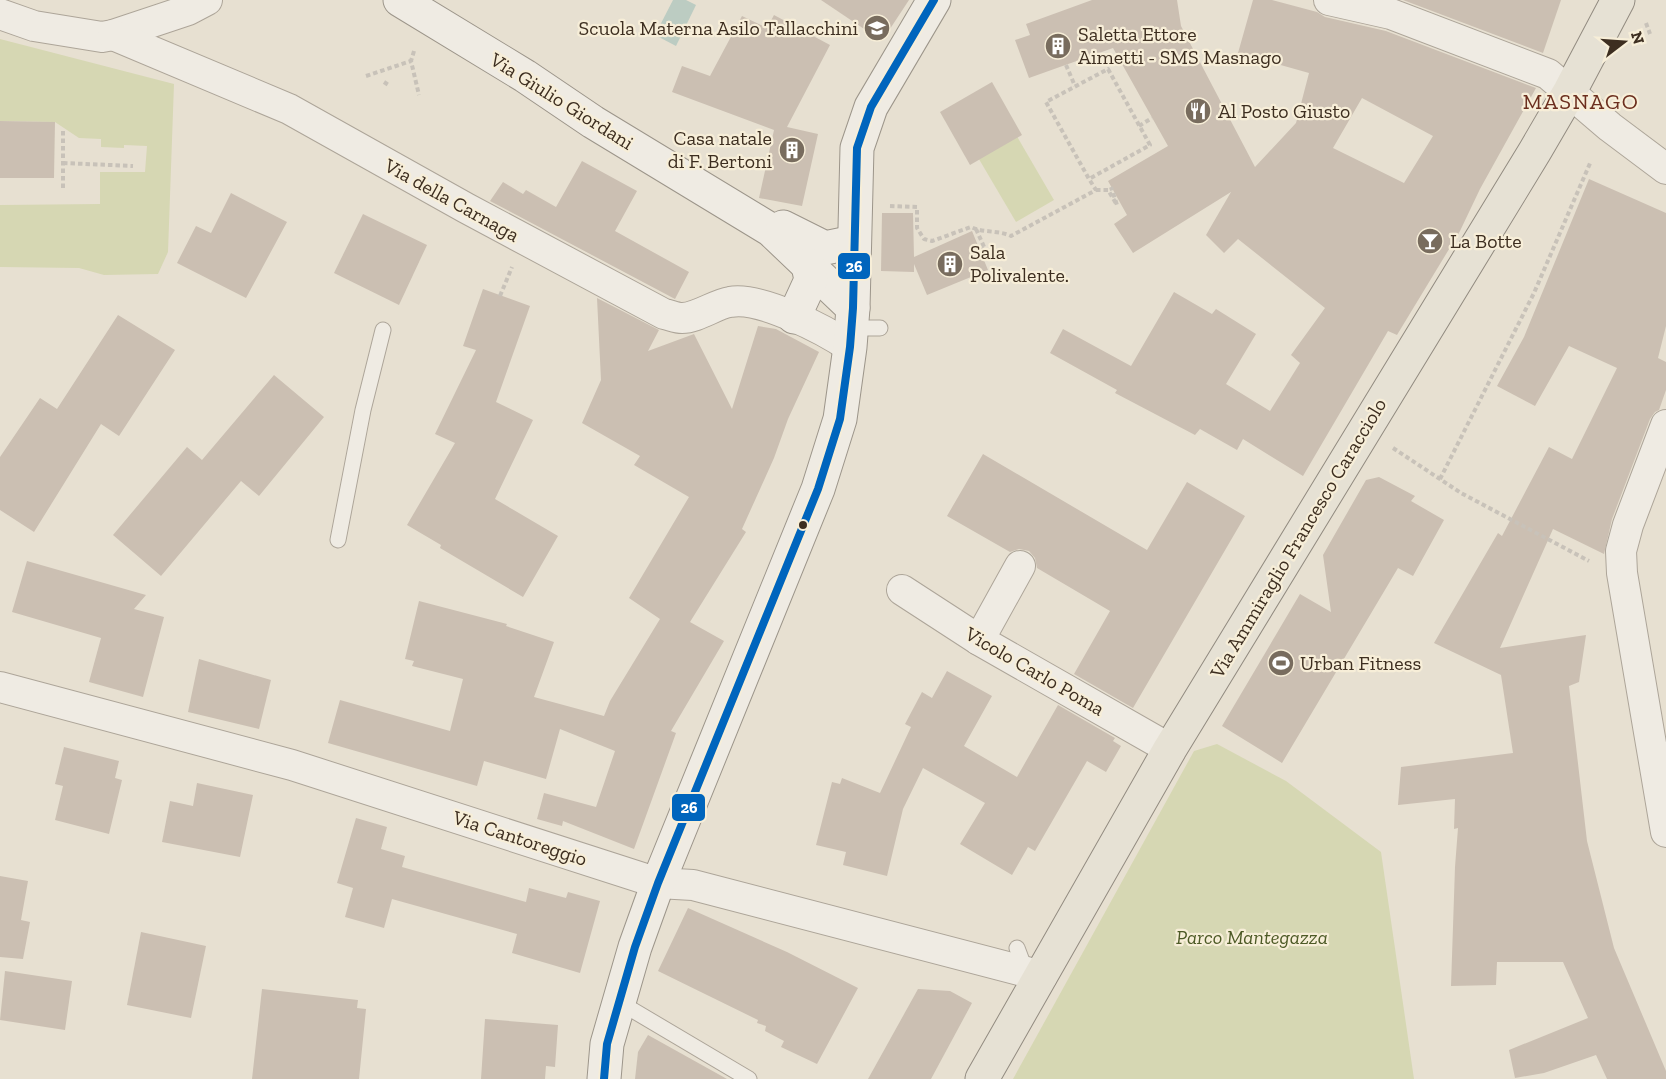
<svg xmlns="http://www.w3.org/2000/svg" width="1666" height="1079" font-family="'Zilla Slab',serif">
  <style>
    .green { fill: #d6d7b3 }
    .water { fill: #bcccc2 }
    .building { fill: #cbbfb2; fill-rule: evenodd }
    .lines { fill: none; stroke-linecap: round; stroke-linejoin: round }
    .lane-casing { stroke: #ada599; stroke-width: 17 }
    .street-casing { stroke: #ada599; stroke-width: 32 }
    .secondary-casing { stroke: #9c958a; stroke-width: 35 }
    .primary-casing { stroke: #928b80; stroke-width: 35 }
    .path { stroke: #c8c2b9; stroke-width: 4; stroke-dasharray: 4.5 3; stroke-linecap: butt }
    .lane { stroke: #efebe3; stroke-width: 15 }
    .street { stroke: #efebe3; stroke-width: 30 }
    .secondary { stroke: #efebe3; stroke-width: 33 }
    .primary { stroke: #e6e1d4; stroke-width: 33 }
    .bus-1-casing { stroke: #f7eed8; stroke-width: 12 }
    .bus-1 { stroke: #0065bd; stroke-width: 8 }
    .bus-dot { fill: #3d2e20; stroke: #f7eed8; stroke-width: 2 }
    .labels { text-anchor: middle; stroke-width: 4.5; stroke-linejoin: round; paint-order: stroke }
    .poi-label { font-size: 20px; fill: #3d2e20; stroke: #f7eed8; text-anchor: start }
    .street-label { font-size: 20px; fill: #3d2e20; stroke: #f7eed8 }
    .park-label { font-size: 20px; font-style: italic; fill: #4d5a26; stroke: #f7eed8 }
    .quarter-label { font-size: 22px; letter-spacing: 1.5px; fill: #6b2e1e; stroke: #f7eed8 }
    .line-badge { stroke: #f7eed8; stroke-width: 2 }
    .badge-label { font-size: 16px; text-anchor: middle; font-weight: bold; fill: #fff }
  </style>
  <rect width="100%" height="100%" fill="#e7e0d1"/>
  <g class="green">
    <polygon points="0,39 174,84 168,252 158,274 104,275 79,268 0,267 0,205 100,204 100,172 145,172 147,146 124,145 124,148 101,147 101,139 79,138 55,122 0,121"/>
    <polygon points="991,92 1054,200 1016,222 953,115"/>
    <polygon points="1217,744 1286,781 1381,852 1414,1079 1013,1079 1194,751"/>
  </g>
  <polygon class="water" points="673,0 686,0 696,5 676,46 655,35"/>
  <g class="building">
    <polygon points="821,0 909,0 882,41"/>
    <path d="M1092 0H1177L1181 26 1255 167 1296 123 1309 73 1238 53 1253 0H1272L1317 12 1325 17 1386 31 1536 88 1480 189 1460 231 1397 335 1388 331 1303 476 1243 439 1237 450 1200 429 1195 435 1115 393 1117 390 1050 353 1063 329 1131 366 1174 292 1212 314 1216 309 1256 334 1226 384 1270 411 1300 363 1291 355 1325 308 1238 239 1224 253 1206 235 1231 192 1133 253 1114 224 1127 215 1108 181 1168 146 1113 48 1029 78 1015 40 1030 35 1026 24ZM1362 98 1433 136 1404 183 1333 148Z"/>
    <polygon points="1403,0 1561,0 1543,53"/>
    <polygon points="774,15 830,45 787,127 818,134 802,206 759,198 774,130 672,92 682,66 710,76 742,16 767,28"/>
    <polygon points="992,82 1022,135 970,165 940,112"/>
    <polygon points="0,121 55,122 54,178 0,178"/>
    <polygon points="582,161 637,191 615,231 689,272 675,299 490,201 503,182 523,194 526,190 556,207"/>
    <polygon points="1589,179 1666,213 1666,326 1658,358 1666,362 1666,390 1659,410 1655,412 1650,419 1612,519 1604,554 1553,529 1500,648 1586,635 1579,682 1569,686 1587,841 1614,948 1666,1071 1666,1079 1607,1079 1596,1055 1544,1073 1515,1078 1509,1050 1588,1018 1563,962 1497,962 1496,985 1451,986 1455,867 1458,828 1454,829 1455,799 1398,805 1401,767 1513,753 1501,675 1434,643 1498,533 1502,536 1549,447 1572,459 1617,368 1569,346 1535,406 1497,386 1524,337"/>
    <polygon points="231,193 287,222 246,298 177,263 196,226 211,233"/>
    <polygon points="882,213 913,213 914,257 972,231 988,270 927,295 914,264 914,272 881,271"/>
    <polygon points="363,214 427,245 399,305 334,273"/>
    <polygon points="483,289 530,306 496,402 533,420 495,499 558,536 523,597 440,548 441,545 407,525 455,443 435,434 476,350 463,346"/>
    <polygon points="597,298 659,330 648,351 694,334 732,409 758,326 776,329 819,352 788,419 774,458 742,529 746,532 690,622 724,641 671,731 676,733 634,849 563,821 562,826 537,819 544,793 596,807 615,751 560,729 546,779 484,761 477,786 328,743 340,700 450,731 463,679 412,666 414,661 405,659 419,601 507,624 506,626 554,642 534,697 604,716 610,701 660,619 629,598 689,497 634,465 640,456 582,423 601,380"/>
    <polygon points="118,315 175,350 119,436 101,424 34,532 0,510 0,457 40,398 57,409"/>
    <polygon points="274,375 324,417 259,496 241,481 161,576 113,535 187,447 202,460"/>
    <polygon points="983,454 1147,550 1187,482 1245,516 1133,708 1074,674 1110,611 1037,568 1035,558 1029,551 1019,549 1010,552 947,516"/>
    <polygon points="1379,477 1415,496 1411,501 1444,520 1413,576 1398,568 1282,763 1222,726 1300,594 1331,612 1323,555 1366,480"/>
    <polygon points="27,561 146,595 134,609 164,617 143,697 89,682 101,638 12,612"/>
    <polygon points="199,659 271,680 259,729 188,712"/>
    <polygon points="947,671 992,696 964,746 1017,777 1058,705 1115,738 1113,741 1121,746 1106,772 1087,761 1035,851 1028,847 1012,875 960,844 985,803 923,768 903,809 887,876 843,865 846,852 816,845 832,782 840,784 842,778 880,793 911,727 905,724 922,692 932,698"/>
    <polygon points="64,747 119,761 115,778 122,780 109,834 55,820 63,786 55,784"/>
    <polygon points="197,783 253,795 240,857 162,842 170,801 193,806"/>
    <polygon points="356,818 387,827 381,849 405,856 402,867 526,902 529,888 566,898 568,892 600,901 580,973 512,953 517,934 392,899 384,928 345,917 353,888 337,883"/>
    <polygon points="0,876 28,881 21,920 30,922 23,959 0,957"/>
    <polygon points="688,908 787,952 858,988 817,1064 781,1047 784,1041 765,1031 766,1026 757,1023 758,1020 658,971"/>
    <polygon points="141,932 206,946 191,1018 127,1005"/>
    <polygon points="5,971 72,981 65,1030 0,1020"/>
    <polygon points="262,989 358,1000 357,1008 366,1009 359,1079 252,1079"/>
    <polygon points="918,989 950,991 972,1003 931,1079 868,1079"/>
    <polygon points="485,1019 558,1025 555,1067 546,1066 545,1079 481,1079"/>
    <polygon points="648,1035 727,1079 635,1079 638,1052"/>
  </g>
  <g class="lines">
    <defs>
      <g id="lane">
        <polyline points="851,328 880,328"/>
        <polyline points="338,540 363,410 383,330"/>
        <polyline points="1017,948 1026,972"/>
        <polyline points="619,1002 749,1079"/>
      </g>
      <g id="street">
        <polyline points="1329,0 1391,14 1548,74 1610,127 1666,169"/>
        <polyline points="0,14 34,26 102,37 113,35 188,10 207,0"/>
        <path d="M113 35 289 109 466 208 664 314C670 315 676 318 682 318 697 318 716 304 730 302 760 296 825 330 850 347"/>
        <polyline points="1666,425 1628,525 1621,551 1622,573 1666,832"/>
        <polyline points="902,590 979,640 1170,749"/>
        <polyline points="979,640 1020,566"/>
        <polyline points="0,687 292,765 658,883 693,885 1042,976"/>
      </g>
      <g id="secondary">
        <polyline points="400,0 525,76 593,122 771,230 853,308"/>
        <polyline points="783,227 825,248 854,242"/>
        <polyline points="794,317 811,280 808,265"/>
        <polyline points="604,1079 607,1044 635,947 658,883 818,489 840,419 850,347 853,308 857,148 871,107 934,0"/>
      </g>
      <polyline id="primary" points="982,1079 1170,749 1535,151 1570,91 1618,0"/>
    </defs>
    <use href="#lane" class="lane-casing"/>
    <use href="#street" class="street-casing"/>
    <use href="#secondary" class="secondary-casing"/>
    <use href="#primary" class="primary-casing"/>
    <g class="path">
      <polyline points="1646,23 1650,34"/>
      <polyline points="414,51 411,61 419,95"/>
      <polyline points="1066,65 1075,86"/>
      <polyline points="366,76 411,61"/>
      <polyline points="384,82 390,86"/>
      <polyline points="1139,126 1152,118"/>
      <polyline points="63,131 63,188"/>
      <polyline points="63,163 133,166"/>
      <polyline points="1096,190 1108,190 1117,205 1111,187"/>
      <path d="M890 206 917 207V228L924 239 932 241 971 227C983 233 998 230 1011 236L1096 190 1089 179 1046 102 1108 69 1150 145 1089 179"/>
      <polyline points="976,229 985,249 980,250"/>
      <polyline points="500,296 512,267"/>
      <polyline points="1393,448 1461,493 1589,561"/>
      <polyline points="1440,479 1534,293 1591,161"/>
    </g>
    <use href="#lane" class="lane"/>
    <use href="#street" class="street"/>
    <use href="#secondary" class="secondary"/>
    <use href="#primary" class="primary"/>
    <defs>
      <polyline id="bus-1" points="604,1079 607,1044 635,947 658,883 818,489 840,419 850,347 853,308 857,148 871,107 934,0"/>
    </defs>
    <use href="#bus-1" class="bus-1-casing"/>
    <use href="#bus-1" class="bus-1"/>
  </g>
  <defs>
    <symbol id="school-disc" viewBox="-11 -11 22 22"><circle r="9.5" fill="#786c5e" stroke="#f7eed8"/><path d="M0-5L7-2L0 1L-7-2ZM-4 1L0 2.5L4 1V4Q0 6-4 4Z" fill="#fff"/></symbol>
    <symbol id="building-disc" viewBox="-11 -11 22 22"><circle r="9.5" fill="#786c5e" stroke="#f7eed8"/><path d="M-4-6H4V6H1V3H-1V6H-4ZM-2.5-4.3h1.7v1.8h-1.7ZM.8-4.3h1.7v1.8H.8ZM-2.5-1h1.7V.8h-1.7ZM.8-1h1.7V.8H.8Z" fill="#fff"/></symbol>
    <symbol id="restaurant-disc" viewBox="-11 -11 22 22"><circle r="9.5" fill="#786c5e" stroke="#f7eed8"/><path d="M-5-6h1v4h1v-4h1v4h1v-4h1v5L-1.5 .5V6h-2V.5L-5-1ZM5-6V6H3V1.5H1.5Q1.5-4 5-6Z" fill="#fff"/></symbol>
    <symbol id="bar-disc" viewBox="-11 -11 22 22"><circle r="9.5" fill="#786c5e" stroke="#f7eed8"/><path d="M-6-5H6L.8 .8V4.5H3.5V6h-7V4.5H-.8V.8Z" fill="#fff"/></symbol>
    <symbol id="stadium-disc" viewBox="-11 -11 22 22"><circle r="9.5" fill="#786c5e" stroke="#f7eed8"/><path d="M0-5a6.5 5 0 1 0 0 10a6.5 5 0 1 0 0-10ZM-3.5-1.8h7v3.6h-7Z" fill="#fff"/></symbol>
  </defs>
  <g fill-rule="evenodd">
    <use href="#school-disc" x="862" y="13" width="30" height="30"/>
    <use href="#building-disc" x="1043" y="31" width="30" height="30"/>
    <use href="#restaurant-disc" x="1183" y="96" width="30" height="30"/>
    <use href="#building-disc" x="777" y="135" width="30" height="30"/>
    <use href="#bar-disc" x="1415" y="226" width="30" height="30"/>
    <use href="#building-disc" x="935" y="249" width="30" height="30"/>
    <use href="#stadium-disc" x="1266" y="648" width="30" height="30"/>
  </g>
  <circle class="bus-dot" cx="803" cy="525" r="5"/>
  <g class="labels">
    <g class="poi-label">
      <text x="858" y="35" text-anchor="end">Scuola Materna Asilo Tallacchini</text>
      <text x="1078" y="41">Saletta Ettore<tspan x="1078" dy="23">Aimetti - SMS Masnago</tspan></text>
      <text x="1218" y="118">Al Posto Giusto</text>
      <text x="772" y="145" text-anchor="end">Casa natale<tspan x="772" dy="23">di F. Bertoni</tspan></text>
      <text x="1450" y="248">La Botte</text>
      <text x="970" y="259">Sala<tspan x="970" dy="23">Polivalente.</tspan></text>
      <text x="1300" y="670">Urban Fitness</text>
    </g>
    <g class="street-label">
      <text transform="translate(562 101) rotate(32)" y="7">Via Giulio Giordani</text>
      <text transform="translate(452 200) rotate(29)" y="7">Via della Carnaga</text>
      <text transform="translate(1298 538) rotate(-59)" y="7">Via Ammiraglio Francesco Caracciolo</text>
      <text transform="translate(1035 671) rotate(30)" y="7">Vicolo Carlo Poma</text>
      <text transform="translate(520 838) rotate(18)" y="7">Via Cantoreggio</text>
    </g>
    <g class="park-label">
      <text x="1252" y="944">Parco Mantegazza</text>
    </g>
    <g class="quarter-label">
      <text x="1581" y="109">MASNAGO</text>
    </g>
  </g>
  <g class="line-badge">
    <rect x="837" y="252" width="34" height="28" rx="6" fill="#0065bd"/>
    <rect x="671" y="793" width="35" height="29" rx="6" fill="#0065bd"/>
  </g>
  <g class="badge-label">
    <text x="854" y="272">26</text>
    <text x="689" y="813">26</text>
  </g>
  <g transform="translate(1624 42) rotate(73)" stroke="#f7eed8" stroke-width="4.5" paint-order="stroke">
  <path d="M0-4.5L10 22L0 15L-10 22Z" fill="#3d2e20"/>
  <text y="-9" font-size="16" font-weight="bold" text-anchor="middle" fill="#3d2e20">N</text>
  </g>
</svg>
